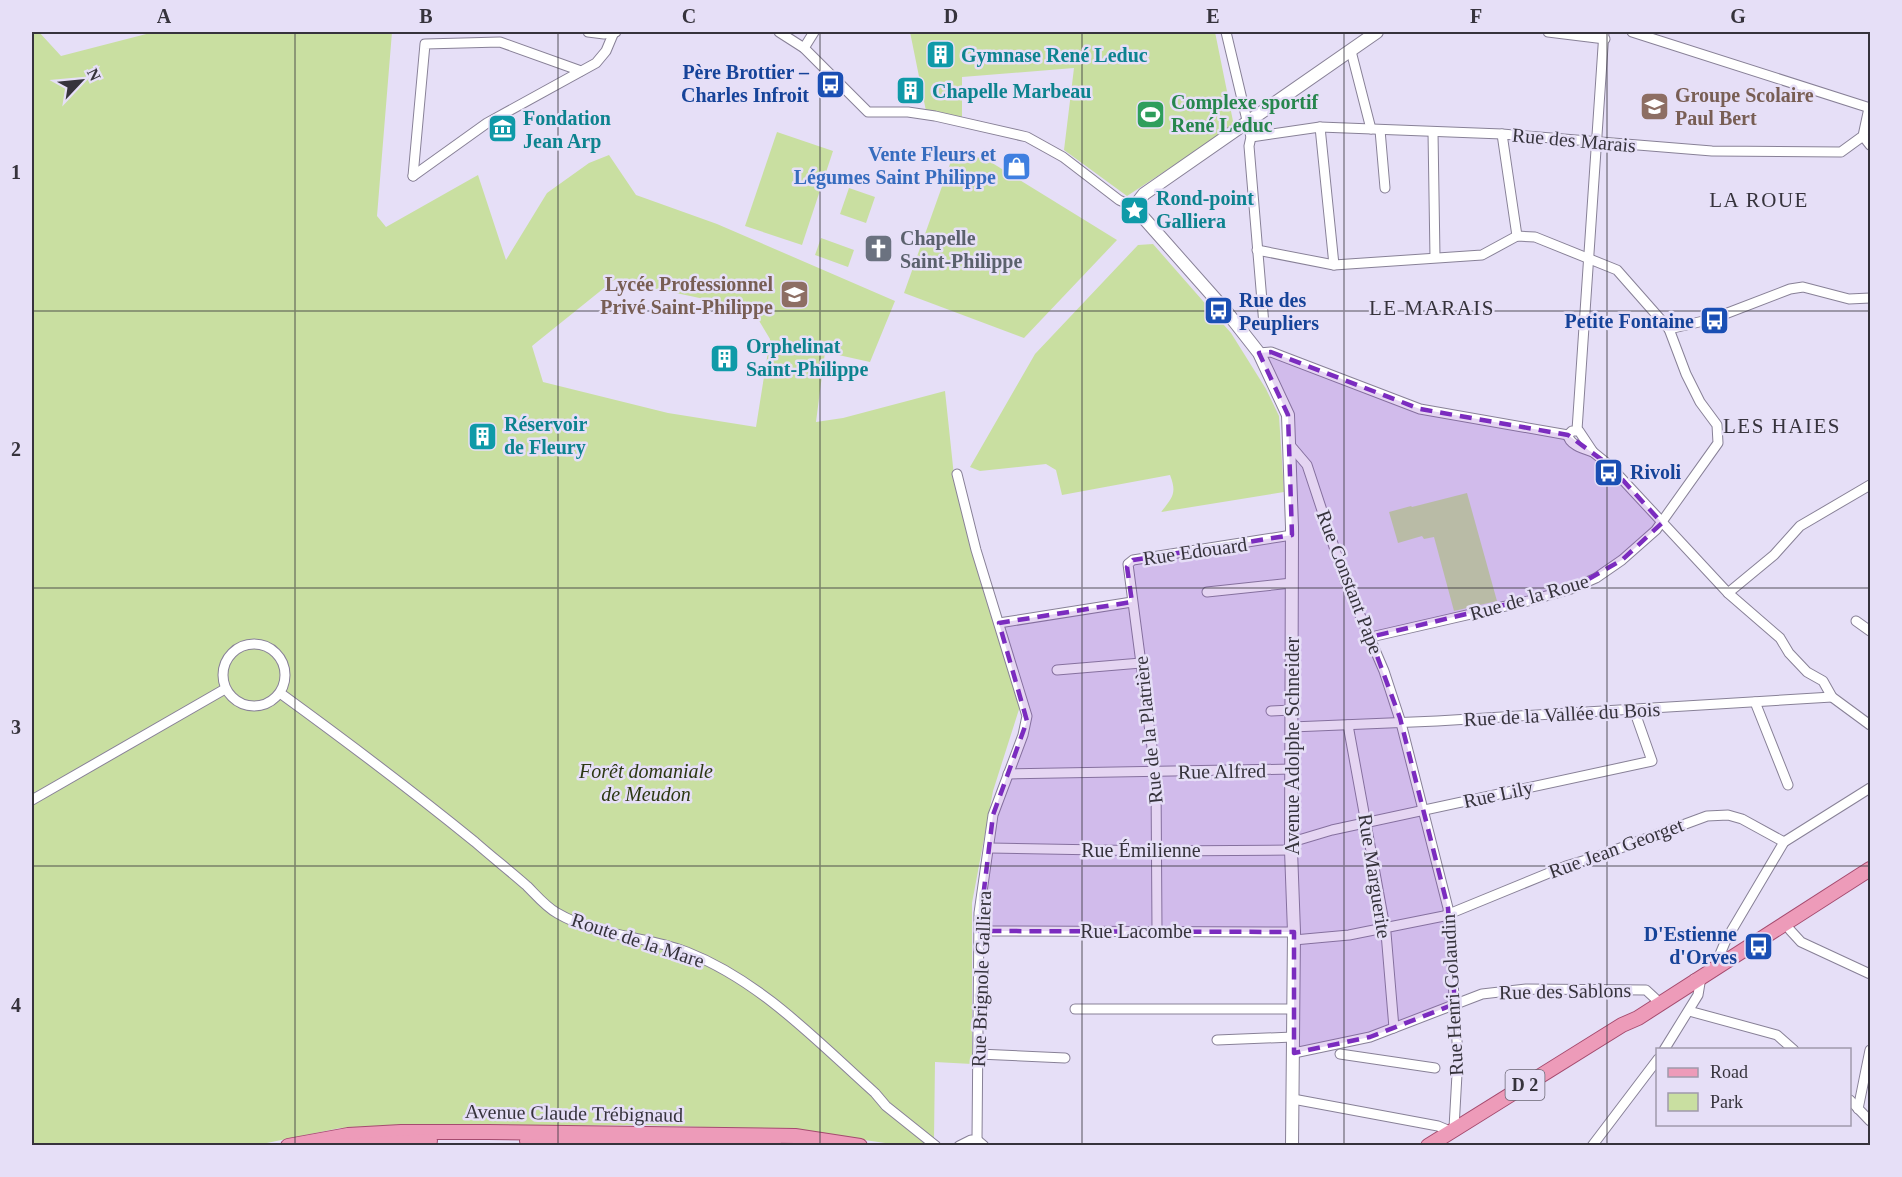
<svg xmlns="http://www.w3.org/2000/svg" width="1902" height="1177" font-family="Georgia,serif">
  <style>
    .green { fill: #c9dfa1; fill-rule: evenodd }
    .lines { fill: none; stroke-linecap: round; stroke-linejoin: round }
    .street-casing { stroke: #888197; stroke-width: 11 }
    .secondary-casing { stroke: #888197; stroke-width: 14 }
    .primary-casing { stroke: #a54b6f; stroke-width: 16 }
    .street { stroke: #fff; stroke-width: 9 }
    .secondary { stroke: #fff; stroke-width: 12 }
    .primary { stroke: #ed9bb9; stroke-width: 14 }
    .marked { fill: #7b2cbf; fill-opacity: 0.2; stroke: #7b2cbf; stroke-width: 4.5; stroke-dasharray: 12 8; stroke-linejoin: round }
    .grid { fill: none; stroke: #36333c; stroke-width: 1.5; stroke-opacity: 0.55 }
    .labels { text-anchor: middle; stroke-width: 5; stroke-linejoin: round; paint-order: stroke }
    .shield { fill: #e6dff7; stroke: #6b6774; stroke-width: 1.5 }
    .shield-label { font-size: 18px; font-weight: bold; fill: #36333c }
    .culture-label { font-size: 20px; font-weight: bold; fill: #0d838f; stroke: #e6dff7; text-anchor: start }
    .transit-label { font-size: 20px; font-weight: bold; fill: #164399; stroke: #e6dff7; text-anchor: end }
    .education-label { font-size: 20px; font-weight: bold; fill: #785e54; stroke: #e6dff7; text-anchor: start }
    .leisure-label { font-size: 20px; font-weight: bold; fill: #27864d; stroke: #e6dff7; text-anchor: start }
    .street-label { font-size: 20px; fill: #36333c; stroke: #e6dff7 }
    .shop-label { font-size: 20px; font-weight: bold; fill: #366cbe; stroke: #e6dff7; text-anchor: end }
    .worship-label { font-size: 20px; font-weight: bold; fill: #5b616d; stroke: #e6dff7; text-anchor: start }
    .park-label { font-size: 20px; font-style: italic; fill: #2c3812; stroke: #e6dff7 }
    .neighbourhood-label { font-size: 21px; letter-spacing: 1.5px; fill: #36333c; stroke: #e6dff7 }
    .neatline { fill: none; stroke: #36333c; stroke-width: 2 }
    .grid-label { font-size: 20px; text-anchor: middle; font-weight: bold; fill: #36333c }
  </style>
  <rect width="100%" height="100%" fill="#e6dff7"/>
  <g class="green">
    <path d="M32 32H39L61 56 154 32H392L377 216 386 227 478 175 506 260 547 193 589 163 609 155 636 195 717 224 895 301 870 362 825 352 816 422 843 418 945 391 954 476 981 584 1021 703 993 791 972 903V1064L935 1062 934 1138 923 1145 906 1146 795 1130 642 1125 340 1128 257 1145H32ZM614 280 752 309 770 339 756 427 668 413 543 382 532 346Z"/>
    <polygon points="910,32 1215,32 1234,126 1127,196 1064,150 1074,68 962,77 962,117 926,111"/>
    <polygon points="777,132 833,151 802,245 745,226"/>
    <polygon points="955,150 989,161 1117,240 1024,338 904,293"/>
    <polygon points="849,188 875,197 866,223 840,214"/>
    <polygon points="821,238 854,250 848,267 815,255"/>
    <path d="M1153 244 1231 333 1266 389 1279 416 1284 492 1161 512C1173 497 1177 493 1170 475L1062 495 1056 470 1046 464 980 471 970 467 1035 354 1138 245Z"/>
    <polygon points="1467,493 1497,601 1454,611 1434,537 1424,539 1422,536 1398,543 1389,512 1411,506 1412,507"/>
  </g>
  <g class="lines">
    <defs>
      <g id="street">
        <polyline points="588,32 604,34 616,32"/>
        <polyline points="779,32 804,48 868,112 908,112 935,116 1027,137 1063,157 1119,200 1134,207"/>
        <polyline points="1226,32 1251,137 1249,146 1264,325"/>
        <polyline points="1548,32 1605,39"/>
        <polyline points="1632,32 1870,108"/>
        <polyline points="804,48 814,32"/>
        <polyline points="1351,51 1371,129"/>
        <polyline points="1320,127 1334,265"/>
        <polyline points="1380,130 1385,188"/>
        <polyline points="1433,132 1435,257"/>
        <polyline points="1502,134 1517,236"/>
        <polyline points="1863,136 1870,145"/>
        <polyline points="1251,137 1320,127 1502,134 1712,151 1841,152 1863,136 1869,108"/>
        <polyline points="413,176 425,44 500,42 581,71"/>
        <polyline points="413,176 487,123 596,63 606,51 614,32"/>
        <polyline points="1257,250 1334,265 1482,255 1517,236 1535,237 1617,270 1669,329 1712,319 1790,289 1803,287 1849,299 1870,298"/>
        <polyline points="1259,353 1271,352 1420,409 1568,435"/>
        <polyline points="1577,430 1604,32"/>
        <polyline points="1568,435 1572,431 1579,431 1593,452 1609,465 1728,593 1780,638 1789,653 1807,672 1823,681 1832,697 1870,725"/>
        <path d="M1568 435C1569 445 1584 449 1593 452"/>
        <polyline points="1290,445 1307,465 1345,580 1384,671 1401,723 1448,908 1458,1056 1454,1128"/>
        <polyline points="957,474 976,550 1027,716 1023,735 993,815 979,913 977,1140"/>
        <polyline points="1207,592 1292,583"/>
        <polyline points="1728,593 1774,555 1800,526 1870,485"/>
        <polyline points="1856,621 1870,631"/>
        <polyline points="999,623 1132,602"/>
        <polyline points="1371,637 1528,601 1571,589 1596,578 1622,560 1656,530 1718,443 1717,425 1700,402 1686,374 1669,329"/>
        <circle cx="254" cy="675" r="31"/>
        <polyline points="1057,670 1141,663"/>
        <path d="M280 693C346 741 411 790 475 842 492 857 510 871 527 886 536 895 546 907 557 913 598 937 644 935 687 952 761 981 818 1042 875 1093L886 1106 936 1146"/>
        <polyline points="1755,702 1788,785"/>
        <polyline points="1271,711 1292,710"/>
        <polyline points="1348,725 1386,933 1394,1028"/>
        <polyline points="1292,727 1437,721 1832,697"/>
        <polyline points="1008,774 1292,769"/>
        <polyline points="32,800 225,689"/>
        <polyline points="1292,842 1332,830 1652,761 1634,710"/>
        <polyline points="990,848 1157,851 1291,850"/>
        <polyline points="1790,930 1801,942 1870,974"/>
        <polyline points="979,931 1294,932"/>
        <polyline points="1157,931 1156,778 1128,564 1133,560 1292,535"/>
        <polyline points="1294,940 1349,935 1444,916 1566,866 1596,857 1707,816 1728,815 1742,819 1784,842"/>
        <polyline points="1719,967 1718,959 1726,940 1784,842 1870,788"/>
        <polyline points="1075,1009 1293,1009"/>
        <polyline points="1689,1011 1777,1035 1794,1050"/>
        <polyline points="1217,1040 1293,1037"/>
        <polyline points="1664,1050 1698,995 1700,983 1694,979"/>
        <polyline points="1294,1053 1370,1037 1482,994 1526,989 1646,990 1660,1003"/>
        <polyline points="978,1054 1065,1058"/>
        <polyline points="1340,1054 1435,1068"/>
        <polyline points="1293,1099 1438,1126 1450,1131"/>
        <polyline points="1850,1100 1870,1121"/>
        <polyline points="1858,1109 1870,1050"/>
        <polyline points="959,1146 971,1140 977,1140 984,1146"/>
        <polyline points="1592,1146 1658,1059"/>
      </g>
      <polyline id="secondary" points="1292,1146 1294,932 1291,850 1292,527 1288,415 1259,353 1226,311 1134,207 1144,194 1377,32"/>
      <g id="primary">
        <polyline points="527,1141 775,1146"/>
        <polyline points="288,1146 348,1135 401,1132 488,1132 795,1136 860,1146"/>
        <polyline points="343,1146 430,1141"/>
        <polyline points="1428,1146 1622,1025 1638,1018 1870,869"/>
      </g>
    </defs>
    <use href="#street" class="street-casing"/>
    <use href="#secondary" class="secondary-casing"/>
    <use href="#primary" class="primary-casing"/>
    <use href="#street" class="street"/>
    <use href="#secondary" class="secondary"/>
    <use href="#primary" class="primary"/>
  </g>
  <path class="marked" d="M1271 352 1420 409 1568 435 1609 465 1662 523 1622 560 1571 589 1370 637 1400 718 1448 908 1455 1004 1370 1037 1294 1053V932L979 931 993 815 1027 721 999 623 1132 602 1127 567 1133 560 1292 535 1288 415 1259 353Z"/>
  <path class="grid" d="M295 32V1146M558 32V1146M820 32V1146M1082 32V1146M1344 32V1146M1607 32V1146M32 311H1870M32 588H1870M32 866H1870"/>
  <defs>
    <symbol id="building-square" viewBox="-11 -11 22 22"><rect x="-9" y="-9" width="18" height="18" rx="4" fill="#0f9aa8" stroke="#e6dff7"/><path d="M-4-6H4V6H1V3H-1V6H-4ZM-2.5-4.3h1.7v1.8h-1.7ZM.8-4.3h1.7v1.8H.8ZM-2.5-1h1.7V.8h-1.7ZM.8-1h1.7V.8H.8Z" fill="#fff"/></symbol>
    <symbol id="bus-square" viewBox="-11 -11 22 22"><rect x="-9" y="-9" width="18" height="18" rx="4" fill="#1a4fb4" stroke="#e6dff7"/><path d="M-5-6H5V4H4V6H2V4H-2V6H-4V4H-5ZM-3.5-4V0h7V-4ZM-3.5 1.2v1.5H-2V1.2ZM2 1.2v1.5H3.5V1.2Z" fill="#fff"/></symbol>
    <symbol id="school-square" viewBox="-11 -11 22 22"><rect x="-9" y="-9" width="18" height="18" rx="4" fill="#8d6e63" stroke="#e6dff7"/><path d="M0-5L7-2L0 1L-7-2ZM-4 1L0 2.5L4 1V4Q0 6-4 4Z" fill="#fff"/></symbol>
    <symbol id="stadium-square" viewBox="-11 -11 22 22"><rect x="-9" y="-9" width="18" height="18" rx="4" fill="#2e9e5b" stroke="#e6dff7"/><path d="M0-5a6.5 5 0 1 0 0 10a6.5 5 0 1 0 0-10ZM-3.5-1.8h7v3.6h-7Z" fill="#fff"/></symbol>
    <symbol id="museum-square" viewBox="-11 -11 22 22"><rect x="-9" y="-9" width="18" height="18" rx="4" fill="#0f9aa8" stroke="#e6dff7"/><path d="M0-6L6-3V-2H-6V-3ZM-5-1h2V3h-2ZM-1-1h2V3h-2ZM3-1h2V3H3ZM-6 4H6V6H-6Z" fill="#fff"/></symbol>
    <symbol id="shop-square" viewBox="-11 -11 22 22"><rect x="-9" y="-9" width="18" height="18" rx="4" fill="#3f7fe0" stroke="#e6dff7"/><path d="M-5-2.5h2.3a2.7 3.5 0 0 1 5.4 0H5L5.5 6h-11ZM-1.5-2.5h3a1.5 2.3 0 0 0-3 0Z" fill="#fff"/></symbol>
    <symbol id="sight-square" viewBox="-11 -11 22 22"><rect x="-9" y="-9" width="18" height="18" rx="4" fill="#0f9aa8" stroke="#e6dff7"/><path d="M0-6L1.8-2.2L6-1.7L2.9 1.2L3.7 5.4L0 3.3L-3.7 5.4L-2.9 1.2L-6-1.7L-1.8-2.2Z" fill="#fff"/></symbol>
    <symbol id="church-square" viewBox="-11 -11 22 22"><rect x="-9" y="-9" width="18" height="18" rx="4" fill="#6b7280" stroke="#e6dff7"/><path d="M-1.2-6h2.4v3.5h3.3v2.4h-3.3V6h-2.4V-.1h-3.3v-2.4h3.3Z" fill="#fff"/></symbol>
  </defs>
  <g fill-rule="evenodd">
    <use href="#building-square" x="924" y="38" width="33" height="33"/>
    <use href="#bus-square" x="814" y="68" width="33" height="33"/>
    <use href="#building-square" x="894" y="74" width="33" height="33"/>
    <use href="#school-square" x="1638" y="90" width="33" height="33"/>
    <use href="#stadium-square" x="1134" y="98" width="33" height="33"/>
    <use href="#museum-square" x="486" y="112" width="33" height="33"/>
    <use href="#shop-square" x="1000" y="150" width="33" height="33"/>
    <use href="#sight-square" x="1118" y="194" width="33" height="33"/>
    <use href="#church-square" x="862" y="232" width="33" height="33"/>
    <use href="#school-square" x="778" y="278" width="33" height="33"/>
    <use href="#bus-square" x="1202" y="294" width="33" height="33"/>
    <use href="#bus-square" x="1698" y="304" width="33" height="33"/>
    <use href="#building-square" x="708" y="342" width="33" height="33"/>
    <use href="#building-square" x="466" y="420" width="33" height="33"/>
    <use href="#bus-square" x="1592" y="456" width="33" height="33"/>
    <use href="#bus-square" x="1742" y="930" width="33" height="33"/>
  </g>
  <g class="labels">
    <rect class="shield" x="1505.5" y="1070" width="39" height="30" rx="4.5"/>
    <g class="shield-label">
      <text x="1525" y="1091">D 2</text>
    </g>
    <g class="culture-label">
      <text x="961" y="62">Gymnase René Leduc</text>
      <text x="932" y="98">Chapelle Marbeau</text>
      <text x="523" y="125">Fondation<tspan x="523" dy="23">Jean Arp</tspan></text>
      <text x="1156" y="205">Rond-point<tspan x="1156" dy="23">Galliera</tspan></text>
      <text x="746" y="353">Orphelinat<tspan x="746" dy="23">Saint-Philippe</tspan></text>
      <text x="504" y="431">Réservoir<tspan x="504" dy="23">de Fleury</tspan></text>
    </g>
    <g class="transit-label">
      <text x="809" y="79">Père Brottier –<tspan x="809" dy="23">Charles Infroit</tspan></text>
      <text x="1239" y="307" text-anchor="start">Rue des<tspan x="1239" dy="23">Peupliers</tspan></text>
      <text x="1694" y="328">Petite Fontaine</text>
      <text x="1630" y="479" text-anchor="start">Rivoli</text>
      <text x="1737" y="941">D'Estienne<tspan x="1737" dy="23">d'Orves</tspan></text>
    </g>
    <g class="education-label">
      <text x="1675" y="102">Groupe Scolaire<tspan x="1675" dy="23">Paul Bert</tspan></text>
      <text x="773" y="291" text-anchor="end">Lycée Professionnel<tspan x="773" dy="23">Privé Saint-Philippe</tspan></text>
    </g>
    <g class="leisure-label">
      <text x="1171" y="109">Complexe sportif<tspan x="1171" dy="23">René Leduc</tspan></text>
    </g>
    <g class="street-label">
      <text transform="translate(1574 140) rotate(5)" y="7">Rue des Marais</text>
      <text transform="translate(1195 551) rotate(-8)" y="7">Rue Edouard</text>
      <text transform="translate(1350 582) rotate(69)" y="7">Rue Constant Pape</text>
      <text transform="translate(1529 597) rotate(-16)" y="7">Rue de la Roue</text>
      <text transform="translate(1562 714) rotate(-3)" y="7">Rue de la Vallée du Bois</text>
      <text transform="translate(1148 730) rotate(-96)" y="7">Rue de la Platrière</text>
      <text transform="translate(1292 746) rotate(-90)" y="7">Avenue Adolphe Schneider</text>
      <text transform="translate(1222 771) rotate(-1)" y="7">Rue Alfred</text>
      <text transform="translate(1498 794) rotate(-12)" y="7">Rue Lily</text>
      <text transform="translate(1616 848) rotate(-20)" y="7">Rue Jean Georget</text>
      <text x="1141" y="857">Rue Émilienne</text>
      <text transform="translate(1375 876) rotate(81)" y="7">Rue Marguerite</text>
      <text x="1136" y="938">Rue Lacombe</text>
      <text transform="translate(638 940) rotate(18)" y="7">Route de la Mare</text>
      <text transform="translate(981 979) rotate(-88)" y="7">Rue Brignole Galliera</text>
      <text transform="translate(1565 991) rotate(-1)" y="7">Rue des Sablons</text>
      <text transform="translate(1452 995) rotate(-93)" y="7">Rue Henri Golaudin</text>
      <text transform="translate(574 1113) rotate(1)" y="7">Avenue Claude Trébignaud</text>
    </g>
    <g class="shop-label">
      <text x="996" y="161">Vente Fleurs et<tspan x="996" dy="23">Légumes Saint Philippe</tspan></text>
    </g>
    <g class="worship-label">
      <text x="900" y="245">Chapelle<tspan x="900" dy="23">Saint-Philippe</tspan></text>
    </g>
    <g class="park-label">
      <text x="646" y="778">Forêt domaniale<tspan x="646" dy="23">de Meudon</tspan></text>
    </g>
    <g class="neighbourhood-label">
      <text x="1759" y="207">LA ROUE</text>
      <text x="1432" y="315">LE MARAIS</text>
      <text x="1782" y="433">LES HAIES</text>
    </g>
  </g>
  <rect width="1902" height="1177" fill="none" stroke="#e6dff7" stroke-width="66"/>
  <rect x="1656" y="1048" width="195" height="78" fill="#e6dff7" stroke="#a09aac" stroke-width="1.5"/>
  <rect x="1668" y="1068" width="30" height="9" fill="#ed9bb9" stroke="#a09aac" stroke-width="1.5"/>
  <text x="1710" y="1078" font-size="18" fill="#36333c">Road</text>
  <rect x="1668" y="1093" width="30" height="18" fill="#c9dfa1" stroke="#a09aac" stroke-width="1.5"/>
  <text x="1710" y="1108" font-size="18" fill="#36333c">Park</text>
  <g transform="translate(81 81) rotate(64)" stroke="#e6dff7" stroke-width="4.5" paint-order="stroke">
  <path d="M0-4.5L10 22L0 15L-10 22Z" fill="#36333c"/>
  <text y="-9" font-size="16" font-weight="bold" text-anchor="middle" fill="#36333c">N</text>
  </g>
  <rect x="33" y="33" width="1836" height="1111" class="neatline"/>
  <g class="grid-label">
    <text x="164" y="23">A</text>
    <text x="426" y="23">B</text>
    <text x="689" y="23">C</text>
    <text x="951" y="23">D</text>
    <text x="1213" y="23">E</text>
    <text x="1476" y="23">F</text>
    <text x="1738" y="23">G</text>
    <text x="16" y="179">1</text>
    <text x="16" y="456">2</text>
    <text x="16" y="734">3</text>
    <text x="16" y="1012">4</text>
  </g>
</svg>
